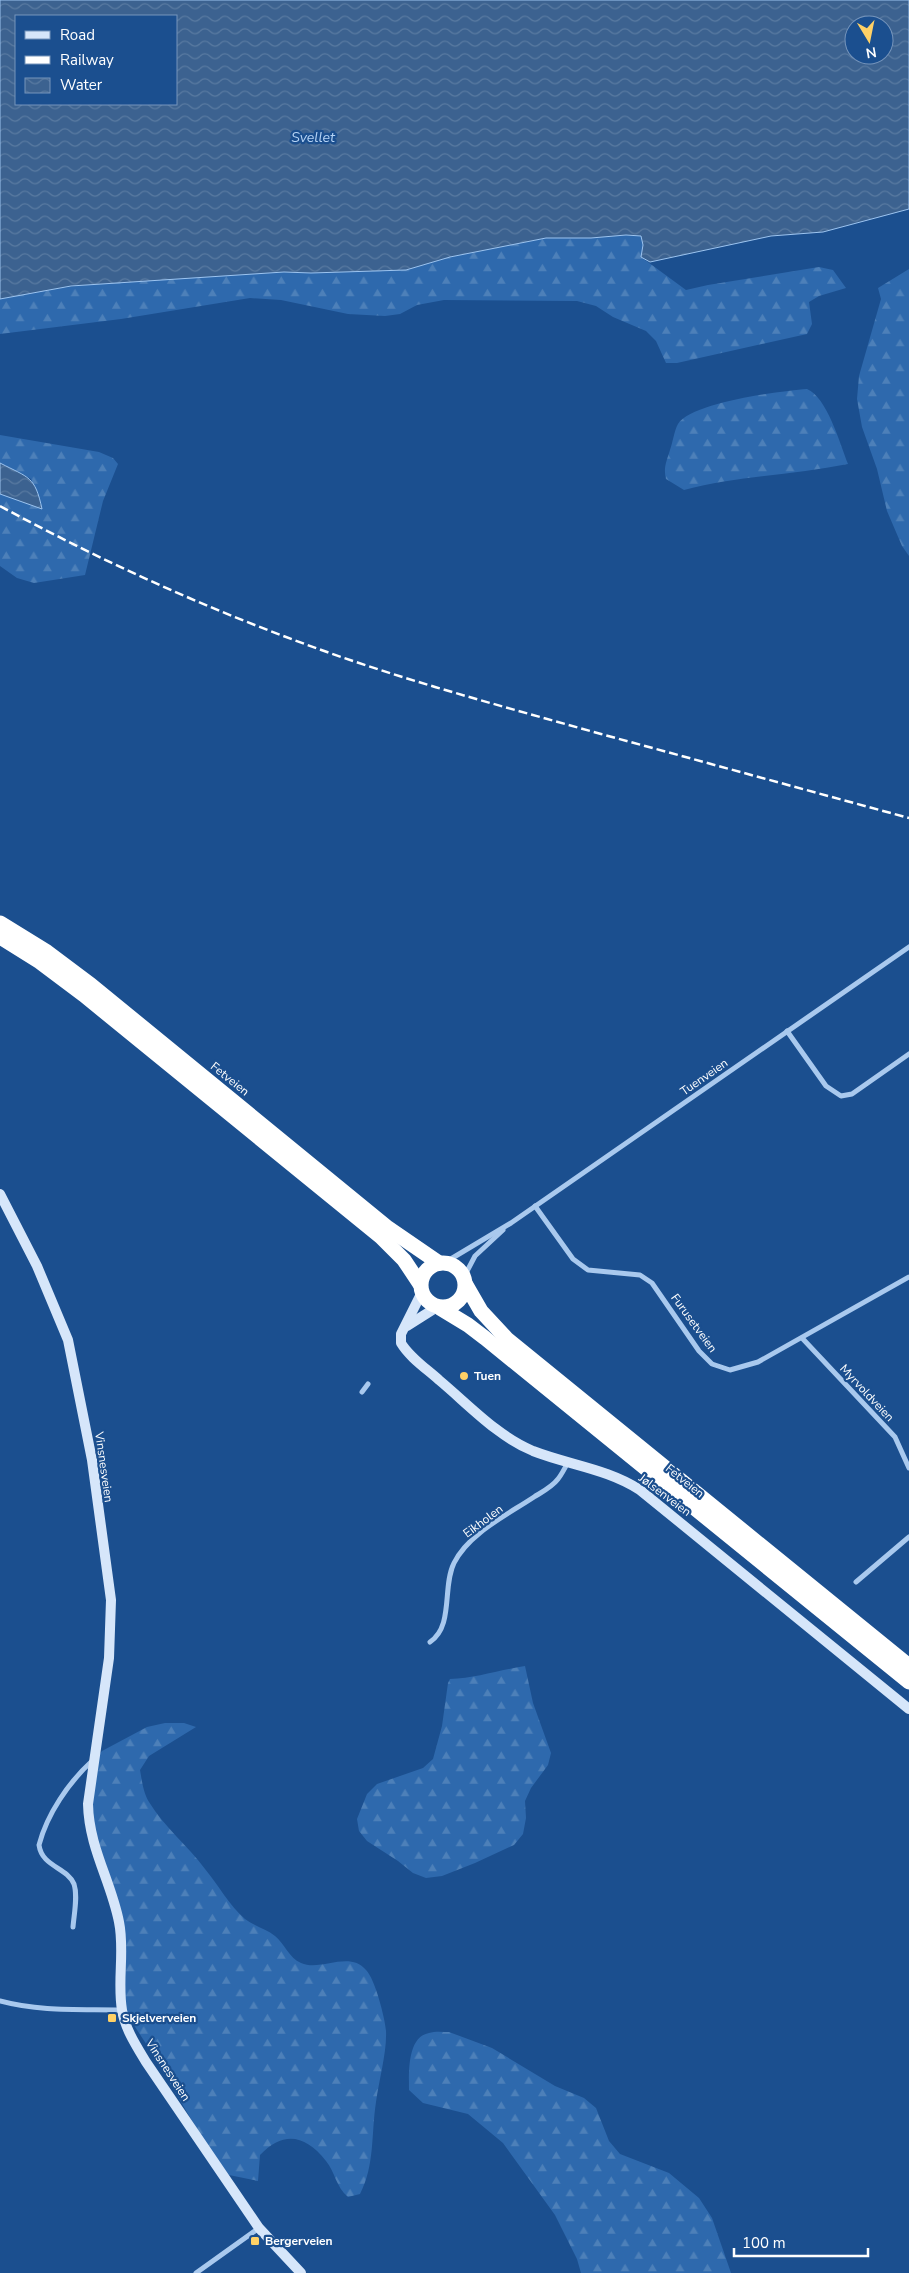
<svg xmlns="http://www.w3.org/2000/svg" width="909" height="2273" font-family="'Nunito Sans',sans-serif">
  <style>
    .forest { fill: url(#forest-firs) }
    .water { fill: url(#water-waves); stroke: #9cc4f0; fill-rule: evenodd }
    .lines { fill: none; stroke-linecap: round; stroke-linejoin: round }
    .street { stroke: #a9c9ee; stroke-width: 5 }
    .secondary { stroke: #d6e6fa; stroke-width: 10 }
    .highway { stroke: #fff; stroke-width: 15 }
    .rail { stroke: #fff; stroke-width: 2.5; stroke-dasharray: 9 4; stroke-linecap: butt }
    .poi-dot { fill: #ffd166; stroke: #1b4f8f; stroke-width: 2 }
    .labels { text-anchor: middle; stroke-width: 4.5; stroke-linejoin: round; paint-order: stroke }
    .street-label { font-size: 12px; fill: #fff; stroke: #1b4f8f }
    .poi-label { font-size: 12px; font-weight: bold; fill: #fff; stroke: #1b4f8f; text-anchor: start }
    .water-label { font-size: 14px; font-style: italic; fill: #b5d3f5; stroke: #1b4f8f }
  </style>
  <defs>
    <pattern id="forest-firs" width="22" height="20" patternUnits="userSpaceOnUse" patternTransform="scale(1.25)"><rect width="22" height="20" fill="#2e69ad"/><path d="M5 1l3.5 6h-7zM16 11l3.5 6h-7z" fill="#4d80b9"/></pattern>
    <pattern id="water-waves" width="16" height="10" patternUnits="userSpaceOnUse" patternTransform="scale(1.25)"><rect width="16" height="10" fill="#3c6290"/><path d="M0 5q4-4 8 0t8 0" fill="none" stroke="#597aa1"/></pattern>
  </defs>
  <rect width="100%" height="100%" fill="#1b4f8f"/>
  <g class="forest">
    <path d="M626 235 641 236 643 245 641 257 686 290 708 285 819 267 833 270 846 288 819 296 809 302 812 324 807 334 677 363H666L656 341 646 331 613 317 596 306 577 301 444 300 417 305 400 314 385 316 348 314 281 300 250 298 121 319 0 334V299C93 278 190 278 284 272L311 273 406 270 450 257 546 238H591Z"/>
    <polygon points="909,269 909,556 902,546 887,511 877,469 862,427 857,399 859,376 881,299 878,288"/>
    <path d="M807 389C827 397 840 444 848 464 794 475 738 476 684 490L666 479C663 468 667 460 670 450 673 442 674 431 678 424 692 402 781 391 807 389Z"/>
    <polygon points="0,435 99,452 113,458 118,464 103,501 85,575 34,583 17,578 0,566 0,494 42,509 31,479 0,463"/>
    <path d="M525 1666 533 1703 551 1753 548 1765 531 1788 525 1801 526 1818 523 1834 514 1845 475 1863 442 1876 426 1878 413 1873 398 1861 367 1841 359 1831 357 1819 367 1794 377 1784 423 1768 433 1759 442 1726 448 1683 450 1679C476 1678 499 1670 525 1666Z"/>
    <path d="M165 1723H184L196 1727 149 1756 140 1770C142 1781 143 1792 149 1802 164 1827 188 1846 205 1869 219 1886 229 1905 245 1919 254 1926 266 1929 275 1936 284 1943 289 1958 301 1963 321 1972 349 1950 366 1970 375 1979 385 2018 386 2031 387 2052 379 2080 376 2102 371 2134 375 2165 360 2194L348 2197C336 2187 335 2172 326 2161 305 2134 283 2131 260 2155L258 2181 229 2175 201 2136 154 2056 128 2016 117 1983 120 1921 95 1842 90 1810 95 1759 102 1751 147 1727Z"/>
    <path d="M449 2032 492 2048 555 2086 584 2098 596 2108 609 2141 620 2154 669 2173 699 2198 712 2218 731 2273H581L577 2259 555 2215 503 2143 468 2114 423 2103 409 2090C409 2073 407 2037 429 2033 435 2031 443 2032 449 2032Z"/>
  </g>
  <g class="water">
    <path d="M0 0H909V209L823 232 771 236 650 262 641 257 643 245 641 236 626 235 591 238H546L450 257 406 270 311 273 284 272 71 286 0 299ZM16 16H176V104H16ZM854 25H884V55H854Z"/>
    <path d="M0 463C29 478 35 476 42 509L0 494Z"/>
  </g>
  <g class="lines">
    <g class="street">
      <polyline points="787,1031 826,1086 841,1096 852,1094 909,1054"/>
      <polyline points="535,1206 573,1259 588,1270 640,1275 652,1283 699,1351 712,1364 730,1370 758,1362 909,1277"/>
      <polyline points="444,1263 511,1223 909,947"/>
      <polyline points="464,1277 475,1256 503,1230"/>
      <polyline points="802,1338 895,1437 909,1468"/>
      <polyline points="362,1392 368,1384"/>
      <polyline points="856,1582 909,1537"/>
      <path d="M430 1642C454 1626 442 1587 454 1563 469 1533 507 1515 534 1497 542 1492 552 1487 558 1479 562 1474 565 1468 568 1462"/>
      <path d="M73 1927C74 1914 78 1896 74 1884 67 1867 42 1867 39 1845 47 1814 69 1782 92 1761"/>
      <path d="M0 2001C41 2012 80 2009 122 2010"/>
      <polyline points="196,2273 259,2228"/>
    </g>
    <g class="secondary">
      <path d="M0 1194 37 1266 68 1340 92 1460 111 1600 109 1658 88 1804C89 1848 111 1881 119 1922 125 1951 117 1981 122 2010 125 2029 137 2047 146 2062L259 2228 301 2273"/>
      <path d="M422 1292 401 1334V1343C410 1358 427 1369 439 1380 469 1405 497 1436 533 1451 569 1465 608 1469 640 1490L909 1709"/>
      <polyline points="407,1326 437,1307"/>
    </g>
    <g class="highway">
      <polyline points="0,923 47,952 91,985 388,1228 439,1263"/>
      <polyline points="0,937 40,962 84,995 381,1237 404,1260 420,1284"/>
      <circle cx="443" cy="1285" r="22"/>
      <polyline points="466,1285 481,1311 507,1339 909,1666"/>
      <polyline points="440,1308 468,1325 485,1338 909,1682"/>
    </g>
    <path class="rail" d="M0 506C105 563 214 612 327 652 417 684 509 708 601 734 704 762 806 790 909 818"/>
  </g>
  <g class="poi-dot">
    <circle cx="464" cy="1376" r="5"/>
    <rect x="107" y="2013" width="10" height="10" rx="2.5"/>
    <rect x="250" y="2236" width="10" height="10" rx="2.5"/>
  </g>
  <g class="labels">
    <g class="street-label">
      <text transform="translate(704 1077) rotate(-35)" y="4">Tuenveien</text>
      <text transform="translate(230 1079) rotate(39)" y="4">Fetveien</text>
      <text transform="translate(694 1323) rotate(54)" y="4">Furusetveien</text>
      <text transform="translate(867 1393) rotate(47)" y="4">Myrvoldveien</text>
      <text transform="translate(104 1467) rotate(82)" y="4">Vinsnesveien</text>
      <text transform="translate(685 1481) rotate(39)" y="4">Fetveien</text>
      <text transform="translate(665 1495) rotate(37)" y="4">Jølsenveien</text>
      <text transform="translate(483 1521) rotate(-37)" y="4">Eikholen</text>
      <text transform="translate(168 2070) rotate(57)" y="4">Vinsnesveien</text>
    </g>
    <g class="poi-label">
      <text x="474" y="1380">Tuen</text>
      <text x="122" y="2022">Skjelverveien</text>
      <text x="265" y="2245">Bergerveien</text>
    </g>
    <g class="water-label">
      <text x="313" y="142">Svellet</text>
    </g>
  </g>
  <rect x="15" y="15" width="162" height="90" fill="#1b4f8f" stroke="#7695bc"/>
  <rect x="25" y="31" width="25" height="8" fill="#d6e6fa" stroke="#7695bc"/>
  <text x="60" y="40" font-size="15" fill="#ffffff">Road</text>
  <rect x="25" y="56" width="25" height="8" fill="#ffffff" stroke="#7695bc"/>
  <text x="60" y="65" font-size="15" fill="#ffffff">Railway</text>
  <rect x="25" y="78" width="25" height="15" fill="url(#water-waves)" stroke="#7695bc"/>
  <text x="60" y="90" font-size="15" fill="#ffffff">Water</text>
  <g transform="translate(869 40) rotate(170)"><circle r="24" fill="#1b4f8f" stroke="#7695bc"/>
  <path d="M0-4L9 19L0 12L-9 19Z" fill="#ffd166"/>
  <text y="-8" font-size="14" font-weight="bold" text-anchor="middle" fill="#ffffff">N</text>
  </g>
  <path d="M734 2248v8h134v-8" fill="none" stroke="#ffffff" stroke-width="2.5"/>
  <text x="742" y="2248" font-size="15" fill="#ffffff" stroke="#1b4f8f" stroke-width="4" paint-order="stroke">100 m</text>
</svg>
